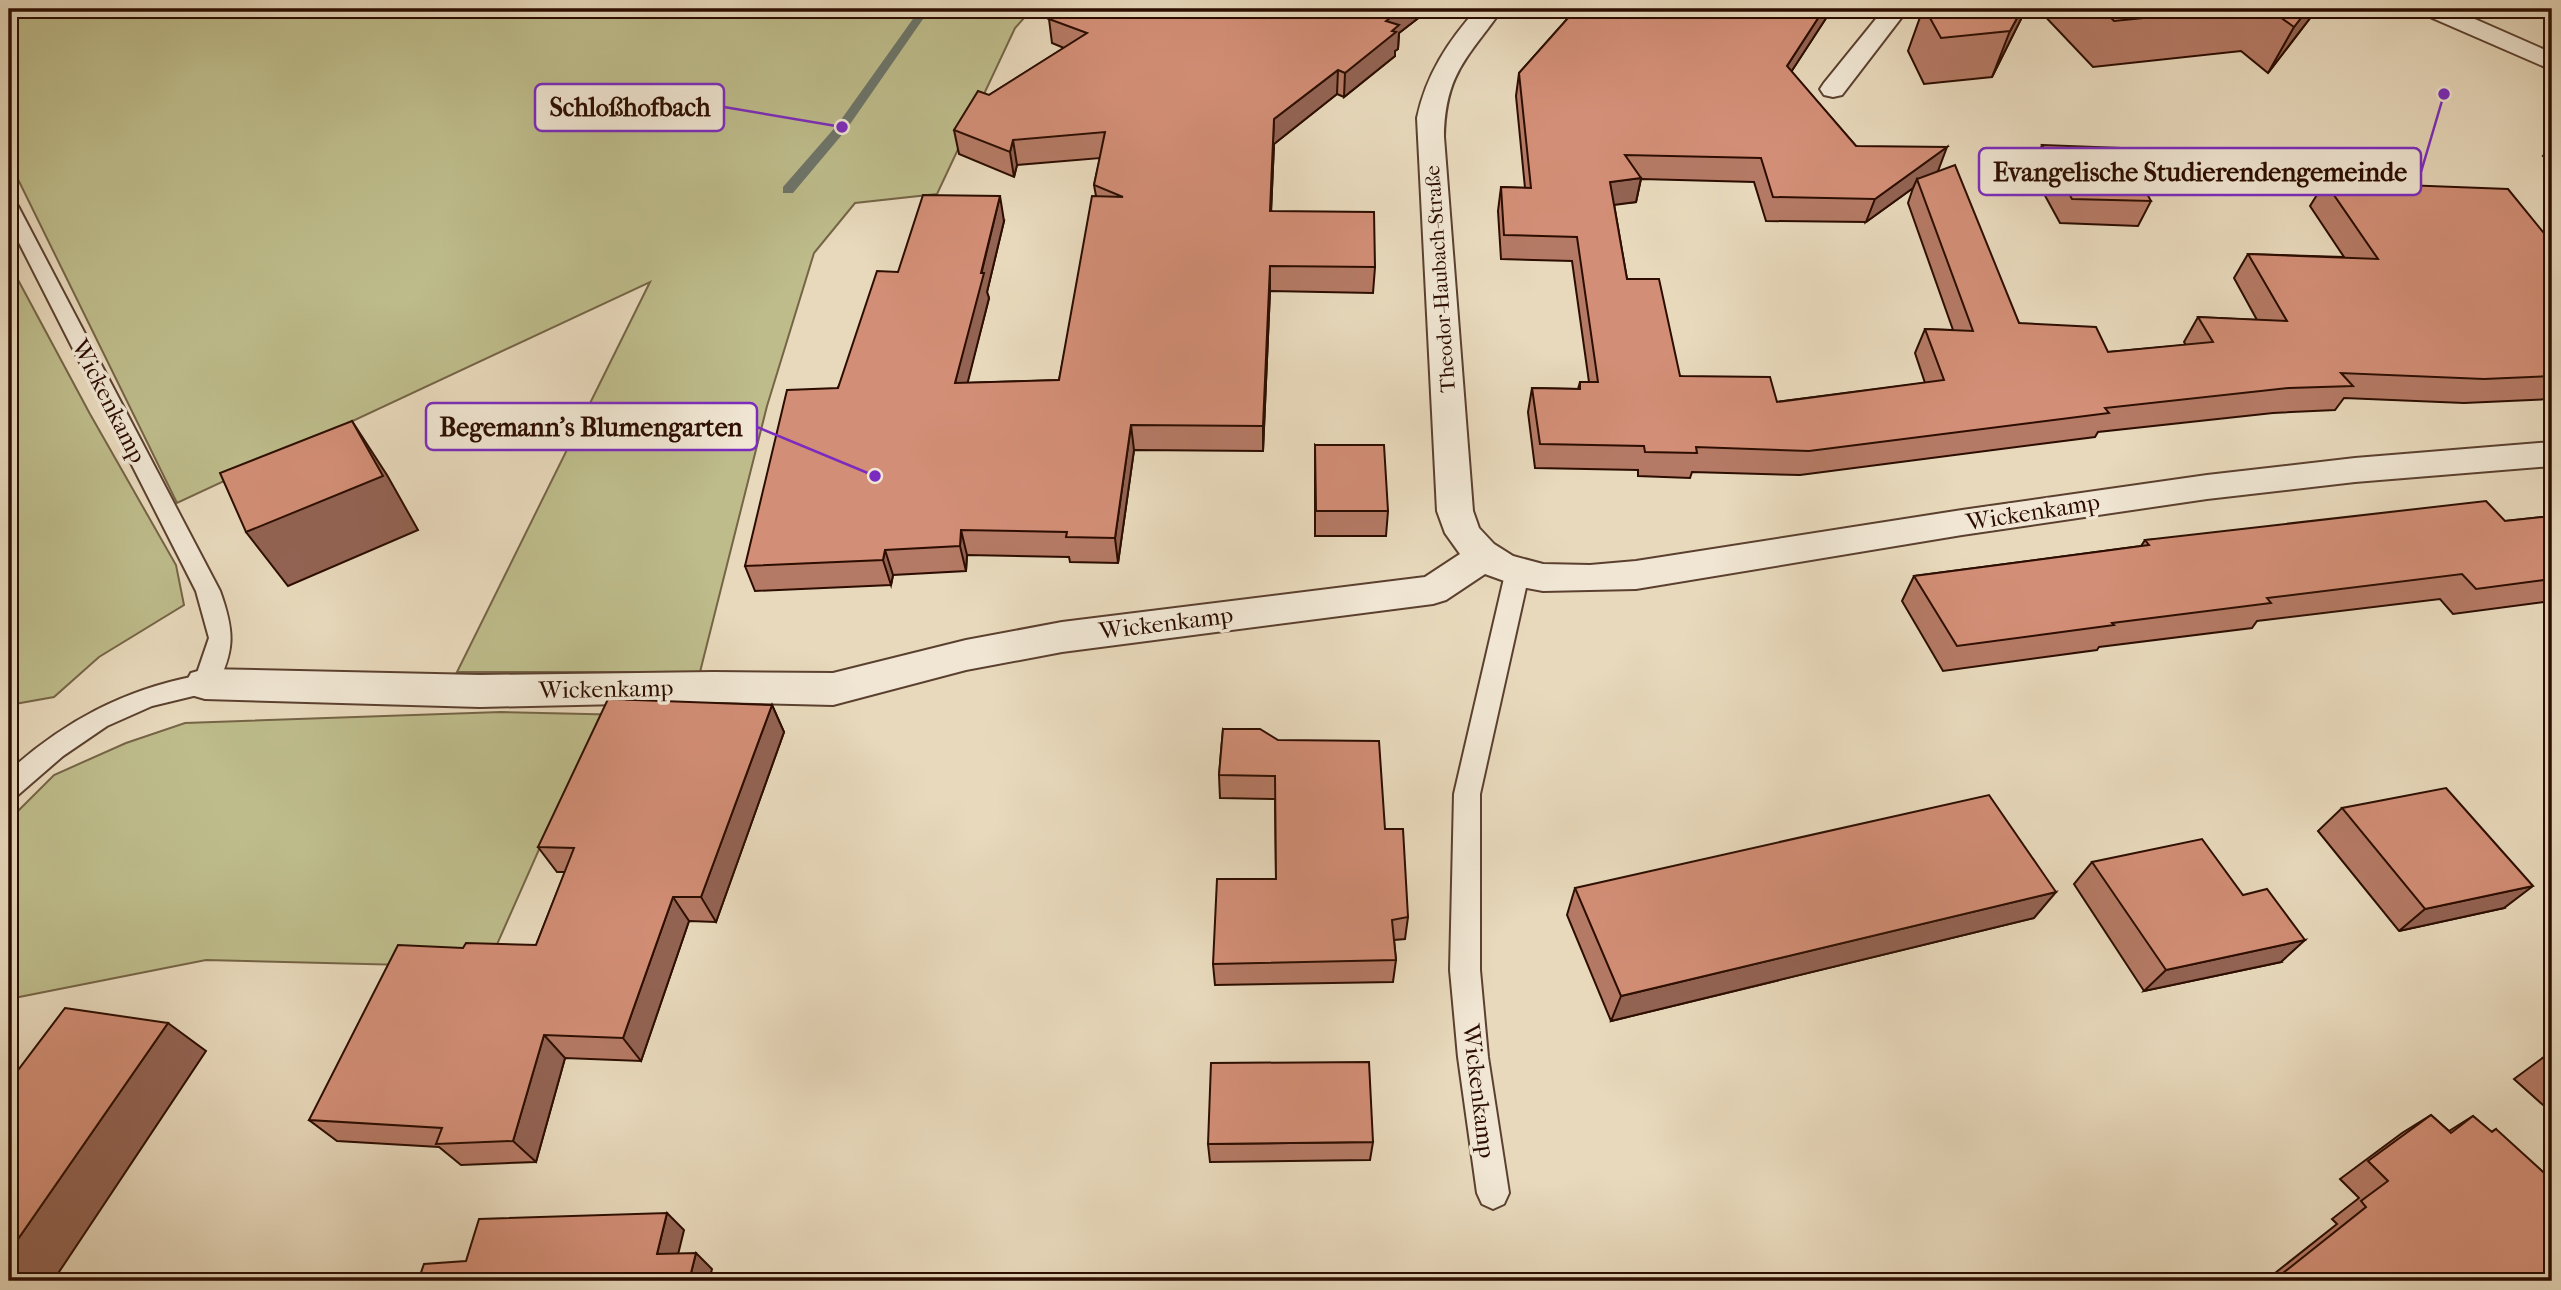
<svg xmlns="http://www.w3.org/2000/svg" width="2561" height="1290" font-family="'IM FELL French Canon',serif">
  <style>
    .green { fill: #bebc8b; stroke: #756446; stroke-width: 2 }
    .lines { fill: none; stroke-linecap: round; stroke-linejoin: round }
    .stream { fill: #6c756a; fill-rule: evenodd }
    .lane-casing { stroke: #5b402f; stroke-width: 4 }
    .street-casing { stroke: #5b402f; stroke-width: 4 }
    .lane { fill: #f0e6d3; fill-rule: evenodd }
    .street { fill: #f0e6d3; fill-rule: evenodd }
    .wall { fill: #b57a65; stroke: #2c0d00; stroke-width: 2; fill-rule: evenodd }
    .shaded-wall { fill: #936353; stroke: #2c0d00; stroke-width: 2 }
    .building { fill: #d28e76; stroke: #2c0d00; stroke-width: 2 }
    .labels { text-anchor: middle; stroke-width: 7; stroke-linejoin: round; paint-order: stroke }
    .far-street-label { font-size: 21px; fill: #2c0d00; stroke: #f0e6d3 }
    .street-label { font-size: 24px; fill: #2c0d00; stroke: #f0e6d3 }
    .leader { fill: none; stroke: #7b2cbf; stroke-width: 2.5 }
    .callout-dot { fill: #7b2cbf; stroke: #f0e6d3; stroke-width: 2.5 }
    .callout { fill: #f0e6d3; stroke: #7b2cbf; stroke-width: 2.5 }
    .callout-label { font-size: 26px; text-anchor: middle; font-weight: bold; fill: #2c0d00 }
  </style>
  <rect width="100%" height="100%" fill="#e8d9bc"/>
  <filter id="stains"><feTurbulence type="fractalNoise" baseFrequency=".00286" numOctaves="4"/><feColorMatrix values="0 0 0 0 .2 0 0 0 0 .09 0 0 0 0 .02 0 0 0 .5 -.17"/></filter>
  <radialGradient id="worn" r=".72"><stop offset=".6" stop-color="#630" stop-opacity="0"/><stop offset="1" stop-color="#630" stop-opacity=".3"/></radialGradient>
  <g class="green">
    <polygon points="9,9 1032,9 1015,28 937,194 855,203 814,253 767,406 700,672 457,672 650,282 177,503 9,161"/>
    <polygon points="9,263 90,414 176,565 184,605 99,657 54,697 9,705"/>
    <polygon points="501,712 630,715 564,793 487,967 206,960 9,999 9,820 54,775 126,743 185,723"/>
  </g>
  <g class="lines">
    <polygon class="stream" points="920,9 930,9 846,130 793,193 783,193 783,187 838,124"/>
    <defs>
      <g id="lane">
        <path d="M9 201 18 206 220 591C235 633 235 651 214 691L152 706 107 726 63 756 18 795 9 798V771C64 722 123 690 196 676L209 638 196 591 9 223Z"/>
        <polygon points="1517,565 1525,568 1529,574 1480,794 1480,970 1488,1057 1509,1193 1504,1204 1493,1209 1482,1204 1477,1193 1458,1057 1450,970 1454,794 1505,574 1509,568"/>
      </g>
      <g id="street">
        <path d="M1477 9H1502C1469 57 1445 72 1444 137L1473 511 1479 528 1494 544 1513 556 1543 564 1590 565 1636 561 1962 510 2207 475 2355 458 2552 442V466L2355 482 2207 499 1962 535 1636 589 1543 591 1521 587 1485 574 1446 600 1433 604 1062 652 966 670 833 705 713 702 480 707 205 699 191 695 185 684 191 673 205 669 480 675 713 672 833 673 966 640 1062 622 1425 577 1460 554 1445 533 1437 511 1417 118C1426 75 1448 41 1477 9Z"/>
        <polygon points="1884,9 1908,9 1842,95 1833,97 1824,95 1820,89 1824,83"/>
        <polygon points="2420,9 2452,9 2552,53 2552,70 2423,14"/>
      </g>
    </defs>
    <use href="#lane" class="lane-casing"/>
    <use href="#street" class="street-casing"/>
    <use href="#lane" class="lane"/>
    <use href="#street" class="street"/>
  </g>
  <g class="wall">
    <polygon points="1067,9 1430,9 1399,33 1398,49 1395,51 1395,56 1344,97 1337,94 1274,144 1271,211 1375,267 1373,293 1270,291 1263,451 1134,450 1118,563 1070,562 1069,557 967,555 966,571 893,575 891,585 755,591 745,566 898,272 1004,221 987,292 989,298 967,383 1059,380 1096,196 1094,185 1100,158 1017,165 1014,177 959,154 954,130 989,95 1064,48 1052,43 1049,19"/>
    <path d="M1576 9H1832L1791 72 1856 146 1938 171 1936 172 2019 323 2108 352 2186 345 2184 342 2198 317 2257 320 2234 278 2248 254 2344 257 2310 206 2325 182 2552 243V399L2464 403 2344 398 2335 410 2273 413 2098 432 2095 437 1800 475 1692 472 1690 478 1638 476V470L1535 468 1528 412 1532 388 1578 389 1580 382H1589L1572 261 1501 259 1498 211 1501 187 1525 188 1516 96 1519 73ZM1641 179 1754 182 1766 221 1866 222 1913 188 1908 203 1953 330 1925 329 1915 353 1925 383 1777 402 1680 376 1627 279 1614 204 1636 202Z"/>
    <polygon points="1923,9 2026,9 1992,77 1924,84 1908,51"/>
    <polygon points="2038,9 2317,9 2268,73 2241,51 2093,67"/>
    <polygon points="2552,143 2552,161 2543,156"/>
    <polygon points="2042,145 2151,201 2138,226 2060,223 2031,170"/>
    <polygon points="1315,445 1388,511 1386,536 1315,536"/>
    <polygon points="2552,516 2552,601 2453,614 2440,599 2257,621 2252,628 2099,647 2097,650 1943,671 1902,601 1914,576 2141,546 2145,540 2505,521"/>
    <polygon points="772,705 784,732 716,922 689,921 641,1061 565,1058 536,1162 461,1165 439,1147 337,1141 309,1120 463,948 536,945 565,872 557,872 538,847"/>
    <polygon points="1223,729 1385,829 1408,917 1405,939 1394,940 1396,960 1393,982 1215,985 1213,964 1276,879 1275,799 1220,798 1219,775"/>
    <polygon points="2342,808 2504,908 2399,931 2318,831"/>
    <polygon points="2092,862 2281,962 2144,991 2074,884"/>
    <polygon points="1575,888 2034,918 1611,1021 1567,915"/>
    <polygon points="2552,1051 2552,1113 2514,1079"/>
    <polygon points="2431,1115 2449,1131 2473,1116 2491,1132 2496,1129 2552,1281 2265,1281 2337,1224 2332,1219 2359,1198 2340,1179 2402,1133"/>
    <polygon points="1373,1142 1370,1160 1210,1162 1208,1144"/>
  </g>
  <g class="shaded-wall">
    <polygon points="1401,9 1430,9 1399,33 1398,49 1395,51 1395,56 1344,97 1345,73 1386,21"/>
    <polygon points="1824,9 1832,9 1780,89 1787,66"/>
    <polygon points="2022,9 2026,9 1992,77 2010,31"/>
    <polygon points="2308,9 2317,9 2268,73 2294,27"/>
    <polygon points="1338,70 1337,94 1274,144 1270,236 1270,211 1274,119"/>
    <polygon points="1013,140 1017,165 1014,177 1010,152"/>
    <polygon points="1947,147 1938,171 1919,184 1917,179 1913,188 1866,222 1875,199"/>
    <polygon points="1641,178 1636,202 1606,206 1610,182"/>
    <polygon points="1000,196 1004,221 987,292 989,298 961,409 955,383"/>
    <polygon points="1270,266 1270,291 1263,451 1263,426"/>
    <polygon points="352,421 387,475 418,530 288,586 246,532"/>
    <polygon points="1131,425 1134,450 1118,563 1115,538"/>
    <polygon points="961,530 967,555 966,571 960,546"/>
    <polygon points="885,550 893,575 891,585 883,560"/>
    <polygon points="772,705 784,732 716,922 701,897"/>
    <polygon points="2533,886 2504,908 2399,931 2425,909"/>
    <polygon points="2056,892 2034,918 1611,1021 1621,996"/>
    <polygon points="673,897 689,921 641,1061 623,1038"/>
    <polygon points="2305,940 2281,962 2144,991 2166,970"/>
    <polygon points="168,1023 206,1051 53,1281 9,1281 9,1252"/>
    <polygon points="544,1035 565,1058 536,1162 513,1141"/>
    <polygon points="667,1213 684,1230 674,1271 657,1254"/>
    <polygon points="696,1253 712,1269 709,1281 689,1281"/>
  </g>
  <g class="building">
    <polygon points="1067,9 1401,9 1386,21 1399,25 1392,31 1396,32 1345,73 1338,70 1274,119 1270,211 1374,212 1375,267 1270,266 1263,426 1131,425 1115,538 1066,537 1067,532 961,530 960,546 885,550 883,560 745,566 787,390 838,388 877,271 898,272 923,195 1000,196 981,273 984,273 955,383 1059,380 1092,196 1123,197 1094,185 1105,132 1013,140 1010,152 954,130 978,91 989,95 1087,33 1049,19"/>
    <polygon points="1576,9 1824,9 1787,66 1856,146 1947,147 1875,199 1773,197 1761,158 1625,155 1641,178 1610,182 1627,279 1659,279 1680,376 1770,377 1777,402 1944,380 1925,329 1973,331 1917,179 1955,165 2019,323 2096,327 2108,352 2213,342 2198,317 2287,321 2248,254 2378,259 2325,182 2508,189 2552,243 2552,376 2484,379 2341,373 2353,386 2289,388 2105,408 2109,413 1809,451 1696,447 1697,453 1645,452 1644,446 1540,444 1532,388 1580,389 1580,382 1598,382 1577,237 1504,235 1501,187 1531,188 1519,73"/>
    <polygon points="1925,9 2022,9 2010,31 1941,38"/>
    <polygon points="2102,9 2234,9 2114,21"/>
    <polygon points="2269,9 2308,9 2294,27"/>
    <polygon points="2042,145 2121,148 2151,201 2072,199"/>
    <polygon points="352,421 383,476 246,532 220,473"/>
    <polygon points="1315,445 1384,445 1388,511 1316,511"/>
    <polygon points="2486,501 2505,521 2552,516 2552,579 2476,589 2462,574 2267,598 2271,603 2112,623 2114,625 1957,646 1914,576 2149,545 2145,540"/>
    <polygon points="608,699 772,705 701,897 673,897 623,1038 544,1035 513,1141 436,1144 442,1128 309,1120 398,945 463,948 466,943 536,945 574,848 538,847"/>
    <polygon points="1223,729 1260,729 1278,740 1379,741 1385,829 1403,829 1408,917 1392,920 1396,960 1213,964 1217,879 1276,879 1275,776 1219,775"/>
    <polygon points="2446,788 2533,886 2425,909 2342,808"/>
    <polygon points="1989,795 2056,892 1621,996 1575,888"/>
    <polygon points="2202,839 2243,895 2267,889 2305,940 2166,970 2092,862"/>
    <polygon points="65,1008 168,1023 9,1252 9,1077 12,1078"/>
    <polygon points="2552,1055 2552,1065 2546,1060"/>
    <polygon points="1369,1062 1373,1142 1208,1144 1211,1063"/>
    <polygon points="2431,1115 2451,1133 2473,1116 2492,1132 2496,1129 2552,1180 2552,1281 2273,1281 2366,1207 2361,1201 2388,1181 2368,1161"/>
    <polygon points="667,1213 657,1254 696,1253 689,1281 418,1281 424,1264 466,1261 479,1219"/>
  </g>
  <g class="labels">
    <g class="far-street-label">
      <text transform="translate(1440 279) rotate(-94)" y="7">Theodor-Haubach-Straße</text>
    </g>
    <g class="street-label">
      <text transform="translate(109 401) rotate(63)" y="8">Wickenkamp</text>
      <text transform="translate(2033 512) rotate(-9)" y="8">Wickenkamp</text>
      <text transform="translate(1166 623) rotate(-7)" y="8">Wickenkamp</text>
      <text transform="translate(606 689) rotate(-1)" y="8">Wickenkamp</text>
      <text transform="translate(1479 1091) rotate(83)" y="8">Wickenkamp</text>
    </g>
  </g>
  <path class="leader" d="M842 127L724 107M2444 94L2421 172M875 476L757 427"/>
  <g class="callout-dot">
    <circle cx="842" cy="127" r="7"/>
    <circle cx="2444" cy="94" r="7"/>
    <circle cx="875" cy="476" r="7"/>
  </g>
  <g class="callout">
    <rect x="535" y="84" width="189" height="47" rx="7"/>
    <rect x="1979" y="148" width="442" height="47" rx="7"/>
    <rect x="426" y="403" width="331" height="47" rx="7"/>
  </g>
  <g class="callout-label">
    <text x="630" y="116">Schloßhofbach</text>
    <text x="2200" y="181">Evangelische Studierendengemeinde</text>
    <text x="591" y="436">Begemann's Blumengarten</text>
  </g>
  <rect width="2561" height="1290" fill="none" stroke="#e8d9bc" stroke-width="35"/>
  <rect x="10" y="10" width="2540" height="1269" fill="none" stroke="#2c0d00" stroke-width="3.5"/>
  <rect x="18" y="18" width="2526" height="1255" fill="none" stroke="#2c0d00" stroke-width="2"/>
  <rect width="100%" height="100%" filter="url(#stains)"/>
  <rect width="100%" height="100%" fill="url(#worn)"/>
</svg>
